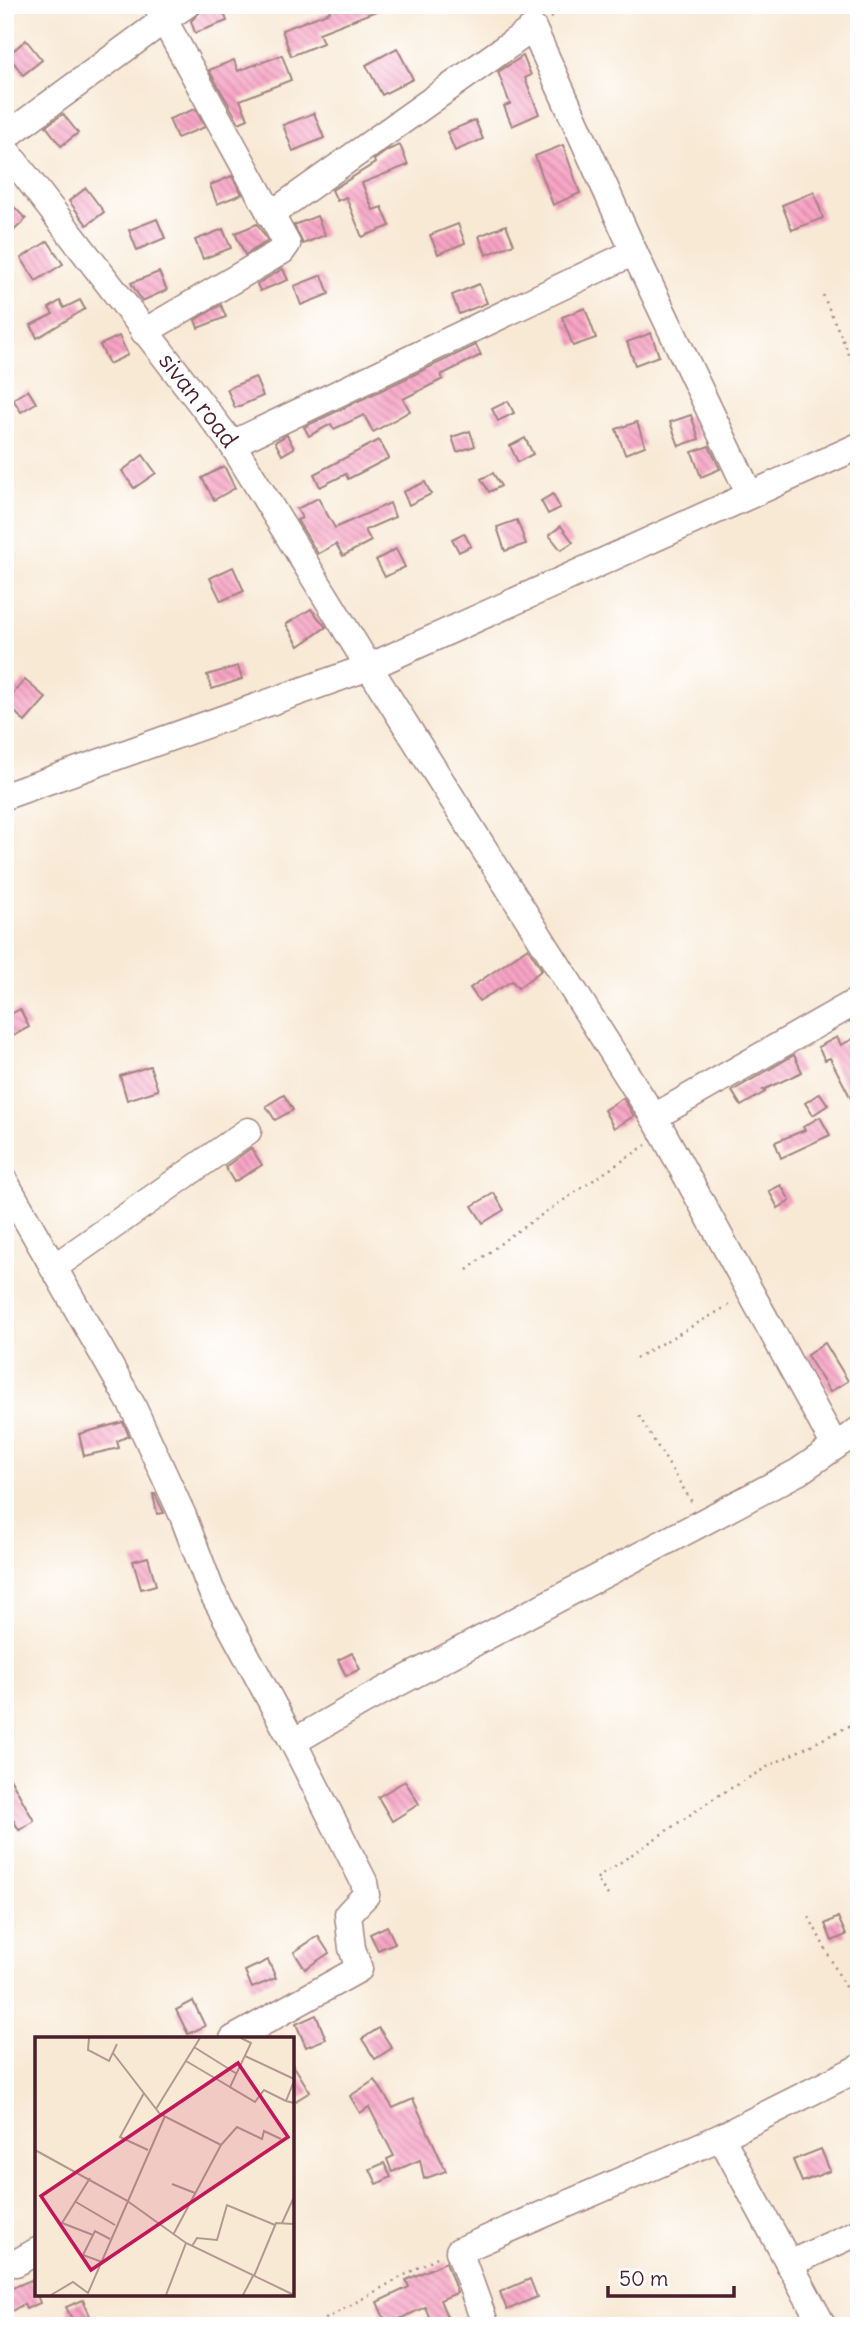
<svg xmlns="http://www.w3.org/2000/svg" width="864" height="2331" font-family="Delius,sans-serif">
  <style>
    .building { fill: url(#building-back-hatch) }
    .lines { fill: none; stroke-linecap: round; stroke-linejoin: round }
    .minor-casing { stroke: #a18480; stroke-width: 29 }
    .path { stroke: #a18480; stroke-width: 2.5; stroke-dasharray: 2 5; stroke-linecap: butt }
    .minor { stroke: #fff; stroke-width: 26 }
    .labels { text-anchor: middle; stroke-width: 5; stroke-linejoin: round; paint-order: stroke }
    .street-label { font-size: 24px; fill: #4a1f2b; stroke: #fff }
    .inset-road { fill: none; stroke: #b29891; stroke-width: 2 }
    .view { fill: #c2185b; fill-opacity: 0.15; stroke: #c2185b; stroke-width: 3.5 }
    .inset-edge { fill: none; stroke: #4a1f2b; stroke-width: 3.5 }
  </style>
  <defs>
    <pattern id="building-back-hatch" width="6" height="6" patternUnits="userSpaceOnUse" patternTransform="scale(1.75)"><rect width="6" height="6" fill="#f8a4c5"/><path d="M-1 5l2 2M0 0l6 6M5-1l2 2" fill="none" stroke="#cb85a0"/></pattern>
  </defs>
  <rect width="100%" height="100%" fill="#fff"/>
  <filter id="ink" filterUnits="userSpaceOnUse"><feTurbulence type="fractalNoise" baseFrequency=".0143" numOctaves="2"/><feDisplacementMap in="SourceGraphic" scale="14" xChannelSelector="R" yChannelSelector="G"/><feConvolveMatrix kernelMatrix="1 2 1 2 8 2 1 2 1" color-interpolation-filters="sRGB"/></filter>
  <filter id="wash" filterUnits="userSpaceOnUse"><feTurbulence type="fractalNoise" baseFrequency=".00686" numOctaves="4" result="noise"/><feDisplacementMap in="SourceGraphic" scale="28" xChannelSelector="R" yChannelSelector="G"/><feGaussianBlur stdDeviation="1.57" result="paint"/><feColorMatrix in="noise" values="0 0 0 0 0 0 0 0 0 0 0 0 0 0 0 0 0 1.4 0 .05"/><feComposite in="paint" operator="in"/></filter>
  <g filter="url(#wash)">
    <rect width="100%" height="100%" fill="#f8e9d5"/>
    <g id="blocks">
      <g class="building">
        <polygon points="202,5 221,5 227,21 195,33 191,21 200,12"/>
        <polygon points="328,5 389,6 319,33 323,43 291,56 282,30 330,12"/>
        <polygon points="26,40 42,60 23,75 8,55"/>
        <polygon points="397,48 413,79 382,95 366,65"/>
        <polygon points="282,55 291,80 240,100 248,119 239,123 209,70 234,60 238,71"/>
        <polygon points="523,56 531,75 525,78 539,114 512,126 504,106 510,104 498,72"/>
        <polygon points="195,109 205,127 177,138 169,119"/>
        <polygon points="314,113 324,138 293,151 283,125"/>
        <polygon points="63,114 78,133 61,146 46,126"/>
        <polygon points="475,120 483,139 455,151 447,132"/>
        <polygon points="400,145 408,165 362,183 373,210 382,207 390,226 362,237 346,197 337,201 332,190 375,163 374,160 388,150"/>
        <polygon points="563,145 580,193 553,205 535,156"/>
        <polygon points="232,176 242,194 217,204 210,185"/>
        <polygon points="86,188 104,212 87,225 69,201"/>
        <polygon points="814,192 823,218 792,230 782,205"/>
        <polygon points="5,198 26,219 5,239"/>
        <polygon points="317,216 325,235 303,244 294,225"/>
        <polygon points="157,219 165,238 137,250 129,230"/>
        <polygon points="257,224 268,241 245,255 235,233"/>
        <polygon points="458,224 465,243 438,254 430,235"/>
        <polygon points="506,225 514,244 486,255 479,236"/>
        <polygon points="223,229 231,248 203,259 195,240"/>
        <polygon points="48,241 63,264 36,281 21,258"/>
        <polygon points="283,269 288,280 260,291 257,284"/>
        <polygon points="159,272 167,290 142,301 131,283"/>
        <polygon points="322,275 329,294 301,305 294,286"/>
        <polygon points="479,284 487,303 459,314 452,295"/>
        <polygon points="80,300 85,309 37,338 31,325 53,314 49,308 60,301 64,308"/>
        <polygon points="221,305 226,317 198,328 195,320"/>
        <polygon points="585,308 596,338 573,346 562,317"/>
        <polygon points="651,333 659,356 635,365 627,342"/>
        <polygon points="119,336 128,355 109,364 100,345"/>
        <polygon points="476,345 481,355 441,375 443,379 403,399 410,411 373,432 364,415 334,429 331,424 309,436 304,427"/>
        <polygon points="255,377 263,396 235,408 227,389"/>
        <polygon points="28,390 36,403 21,412 13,399"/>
        <polygon points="508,401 514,413 498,421 492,409"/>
        <polygon points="691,415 699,439 679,446 670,422"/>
        <polygon points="637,422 645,446 625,454 616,429"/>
        <polygon points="470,431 475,446 457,452 452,437"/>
        <polygon points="287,435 294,448 282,455 275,442"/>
        <polygon points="525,438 533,454 518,462 510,446"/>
        <polygon points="379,440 389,458 348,479 346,474 320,487 314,474"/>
        <polygon points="709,446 720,469 701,477 692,452"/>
        <polygon points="143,455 156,473 134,488 122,471"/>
        <polygon points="224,466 235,488 214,500 202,478"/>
        <polygon points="493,473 501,486 489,492 481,479"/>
        <polygon points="425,482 431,494 409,505 403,492"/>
        <polygon points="553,494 560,508 548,514 541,501"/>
        <polygon points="318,498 335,528 390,503 395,517 365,530 371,541 343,556 336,544 318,554 297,520 302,518 297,509"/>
        <polygon points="517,520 526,544 505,551 497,527"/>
        <polygon points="561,526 573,542 561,550 549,535"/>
        <polygon points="464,533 471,546 459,552 452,539"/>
        <polygon points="396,549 405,567 385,577 376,560"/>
        <polygon points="233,567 244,591 221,601 210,578"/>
        <polygon points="311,609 326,627 299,646 286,624"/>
        <polygon points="238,666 242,679 212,689 207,675"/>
        <polygon points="25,680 46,698 25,722 5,702"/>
        <polygon points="528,948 542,970 518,988 512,981 479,1001 470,988"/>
        <polygon points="20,1009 29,1027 5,1040 5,1017"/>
        <polygon points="859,1036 859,1114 830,1058 825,1060 818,1047 837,1037 841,1045"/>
        <polygon points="794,1055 802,1072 763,1090 765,1092 741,1106 732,1091"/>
        <polygon points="150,1066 158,1090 127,1100 120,1076"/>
        <polygon points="820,1093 828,1105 813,1115 805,1103"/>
        <polygon points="284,1095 293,1110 275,1120 266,1106"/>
        <polygon points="623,1098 634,1116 614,1128 604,1110"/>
        <polygon points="820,1117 830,1135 781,1158 775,1142 805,1130 803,1127"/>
        <polygon points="251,1148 262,1165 234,1182 225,1167"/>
        <polygon points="781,1185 790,1201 778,1208 769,1191"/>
        <polygon points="494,1193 504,1210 483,1223 472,1206"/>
        <polygon points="825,1343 848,1381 830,1392 807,1355"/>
        <polygon points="123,1422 129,1436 117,1441 119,1448 84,1456 79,1434"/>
        <polygon points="153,1494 155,1494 164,1513 157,1514"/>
        <polygon points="148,1557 156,1585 141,1589 133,1561"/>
        <polygon points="352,1653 360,1669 346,1676 338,1660"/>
        <polygon points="5,1769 34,1821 19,1830 5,1806"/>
        <polygon points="405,1781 419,1804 392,1821 378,1797"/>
        <polygon points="838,1917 846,1935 832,1941 825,1924"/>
        <polygon points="387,1926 395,1943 378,1950 370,1934"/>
        <polygon points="318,1936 329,1953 305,1969 294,1952"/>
        <polygon points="268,1960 276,1978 252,1988 245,1971"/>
        <polygon points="193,2001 205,2026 188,2034 176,2010"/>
        <polygon points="316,2015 326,2039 306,2047 296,2024"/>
        <polygon points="379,2028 392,2048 375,2059 362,2039"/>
        <polygon points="292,2063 310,2092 292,2103"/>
        <polygon points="375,2080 393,2108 413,2099 446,2171 424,2179 420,2160 392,2172 387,2159 394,2156 369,2107 360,2113 350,2096"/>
        <polygon points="821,2149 830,2171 802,2182 793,2160"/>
        <polygon points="384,2163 391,2177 377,2184 370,2169"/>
        <polygon points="446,2262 457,2293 440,2300 451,2326 433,2326 425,2307 387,2325 377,2302 409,2287 406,2280"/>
        <polygon points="530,2279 537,2297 507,2310 500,2292"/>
        <polygon points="31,2280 40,2303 26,2309 24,2304 5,2315 5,2291"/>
        <polygon points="83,2300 91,2318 75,2326 66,2307"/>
      </g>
    </g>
  </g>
  <g filter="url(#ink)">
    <use href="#blocks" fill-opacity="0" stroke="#a18480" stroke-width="2"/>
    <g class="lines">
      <defs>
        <g id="minor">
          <polyline points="157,5 164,20 186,5"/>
          <polyline points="5,137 164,20 287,244 282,251 144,332"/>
          <path id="s1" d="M5 149 232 444 369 667 658 1124 835 1446"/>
          <polyline points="270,215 533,28 634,252 750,495"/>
          <polyline points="232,444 634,252"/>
          <polyline points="5,796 369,667 859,446"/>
          <polyline points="654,1117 859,1000"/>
          <polyline points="5,1182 132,1405 183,1516 211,1590 293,1742"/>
          <polyline points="53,1268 248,1131"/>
          <polyline points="233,2039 359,1969 352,1948 348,1914 366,1895 364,1882 293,1742 364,1701 798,1472 859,1430"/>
          <polyline points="721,2137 859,2068"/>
          <polyline points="16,2263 37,2251"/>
          <polyline points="789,2264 859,2232"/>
          <polyline points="486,2326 459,2251 721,2137 823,2326"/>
        </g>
      </defs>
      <use href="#minor" class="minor-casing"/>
      <g class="path">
        <polyline points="551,18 573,5"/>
        <polyline points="823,295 859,377"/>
        <polyline points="467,1270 510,1236 646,1145"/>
        <polyline points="636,1358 733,1303"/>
        <polyline points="639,1416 693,1504"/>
        <polyline points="608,1895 596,1879 716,1797 767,1767 859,1721"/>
        <polyline points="809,1917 859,2014"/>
        <polyline points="313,2326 439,2256"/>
      </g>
      <use href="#minor" class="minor"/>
    </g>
  </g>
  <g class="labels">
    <g class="street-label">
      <text dy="8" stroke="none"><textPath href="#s1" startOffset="317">sivan road</textPath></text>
    </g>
  </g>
  <g transform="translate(35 2037)">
    <rect width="259" height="259" fill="#f8e9d5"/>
    <path class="inset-road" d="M54 1 53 13 74 24 82 7M206 1 216 6 195 50 220 65 229 53 251 64M159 10 202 37M78 16 125 77 186 108 202 90 227 102 229 94 246 102M210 19 259 42M151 24 195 50M259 44 251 64 259 66M109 56 85 100 113 113M121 72 165 1M0 113 91 163 151 206 259 258M55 141 27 186 58 198M137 147 160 156M41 165 80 188M247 186 259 160M138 198 186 108M157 209 162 201 182 203 192 168 240 188M67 225 48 218 60 194 75 202M219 239 241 186 259 187M16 258 38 245 53 256 130 79M131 258 151 206M208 258 218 239"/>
    <path class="view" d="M203 26 253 100 56 233 6 159Z"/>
    <rect width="259" height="259" class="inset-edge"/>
  </g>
  <rect width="864" height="2331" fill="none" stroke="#fff" stroke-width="28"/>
  <path d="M608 2286v10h126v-10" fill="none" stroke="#4a1f2b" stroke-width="3.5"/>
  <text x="619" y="2286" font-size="21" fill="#4a1f2b" stroke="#ffffff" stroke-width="5" paint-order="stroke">50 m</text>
</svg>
